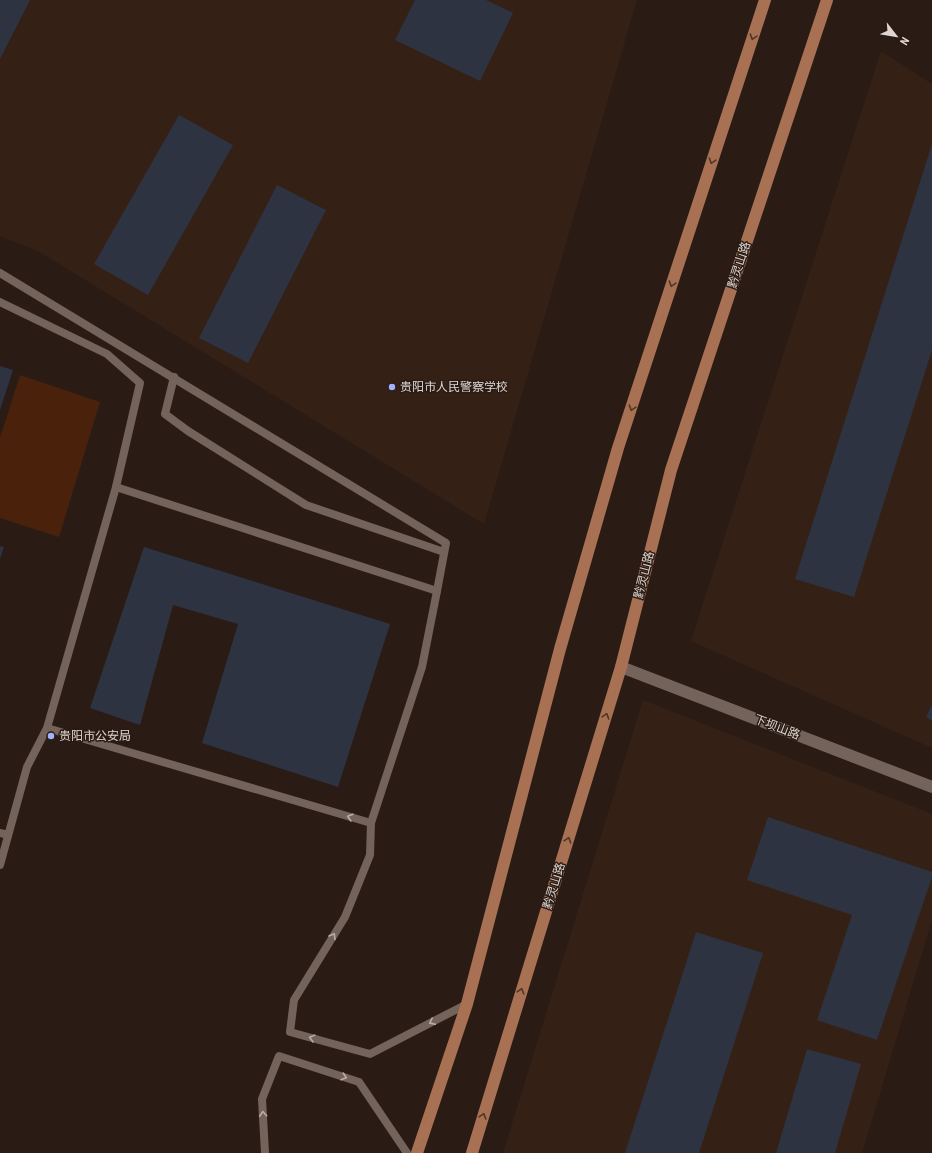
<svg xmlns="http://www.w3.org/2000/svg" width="932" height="1153" font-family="'Roboto Condensed','Noto Sans SC',sans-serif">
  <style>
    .built { fill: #342015 }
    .green { fill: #4a220c }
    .building { fill: #2e3341 }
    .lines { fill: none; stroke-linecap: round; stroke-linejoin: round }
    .lane { stroke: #74635a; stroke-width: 8 }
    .street { stroke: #74635a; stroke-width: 12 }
    .primary { stroke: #a97153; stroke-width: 12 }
    .oneway { stroke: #503628 }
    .oneway2 { stroke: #baaea7 }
    .poi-dot { fill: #9eb4fd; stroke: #2a1c15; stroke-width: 1.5 }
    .labels { text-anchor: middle; stroke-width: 3; stroke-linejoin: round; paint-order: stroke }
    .street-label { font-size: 12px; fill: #e0d6d1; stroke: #2a1c15 }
    .poi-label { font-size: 12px; fill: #e0d6d1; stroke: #2a1c15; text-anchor: start }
  </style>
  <rect width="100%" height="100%" fill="#2a1c15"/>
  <g class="built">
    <polygon points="0,0 637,0 484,524 38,251 0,236"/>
    <polygon points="881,51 932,84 932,748 691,641"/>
    <polygon points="643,700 932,814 932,920 862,1153 503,1153"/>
  </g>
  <polygon class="green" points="20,375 100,402 59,537 0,518 0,438"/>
  <g class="building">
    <polygon points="0,0 30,0 0,59"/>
    <polygon points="415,0 486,0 513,13 480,81 395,40"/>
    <polygon points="179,115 233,145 148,295 94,264"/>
    <polygon points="932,144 932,350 854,597 795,579"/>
    <polygon points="277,185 326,210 248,363 199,338"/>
    <polygon points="0,366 13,370 0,410"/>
    <polygon points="0,546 4,547 0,559"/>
    <polygon points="144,547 390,624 338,787 202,743 238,624 173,605 140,725 90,708"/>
    <polygon points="932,705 932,721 926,717"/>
    <polygon points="768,817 932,872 932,877 877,1040 817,1020 852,915 747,880"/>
    <polygon points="696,932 763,953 699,1153 625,1153"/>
    <polygon points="807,1049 861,1064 835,1153 776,1153"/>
  </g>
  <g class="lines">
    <g class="lane">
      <polyline points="0,273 446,543 437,591"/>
      <polyline points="0,302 107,354 140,383 116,487 437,591 422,667 371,823"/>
      <polyline points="174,377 165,414 188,431 306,505 444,552"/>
      <polyline points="47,728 116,487"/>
      <polyline points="0,833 8,835"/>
      <polyline points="0,865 27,767 47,728 371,823 370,855 345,917 294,1000 290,1032 370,1054 467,1004"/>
      <polyline points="265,1153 262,1099 279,1056 359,1082 407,1153"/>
    </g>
    <polyline class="street" points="621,667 932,787"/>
    <g class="primary">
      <polyline points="417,1153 467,1004 560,649 618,448 765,0"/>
      <polyline points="472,1153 621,667 671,470 827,0"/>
    </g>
  </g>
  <defs><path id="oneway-chevron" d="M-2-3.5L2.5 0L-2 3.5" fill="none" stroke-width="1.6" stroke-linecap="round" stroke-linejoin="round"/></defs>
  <g class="oneway">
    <use href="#oneway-chevron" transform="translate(753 37) rotate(108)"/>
    <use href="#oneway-chevron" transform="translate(712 161) rotate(108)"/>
    <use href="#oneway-chevron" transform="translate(672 284) rotate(108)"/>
    <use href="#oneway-chevron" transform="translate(632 408) rotate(108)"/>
    <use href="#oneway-chevron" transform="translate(606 716) rotate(-73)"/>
    <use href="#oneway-chevron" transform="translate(568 840) rotate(-73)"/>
    <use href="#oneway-chevron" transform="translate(521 991) rotate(-73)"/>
    <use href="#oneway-chevron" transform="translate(483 1116) rotate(-73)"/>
  </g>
  <g class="oneway2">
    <use href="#oneway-chevron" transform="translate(350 817) rotate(-164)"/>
    <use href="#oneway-chevron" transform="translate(333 936) rotate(-59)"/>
    <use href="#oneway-chevron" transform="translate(432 1022) rotate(153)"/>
    <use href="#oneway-chevron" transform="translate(312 1038) rotate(-165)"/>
    <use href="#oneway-chevron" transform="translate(344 1077) rotate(18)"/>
    <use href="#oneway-chevron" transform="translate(263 1114) rotate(-93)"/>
  </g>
  <g class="poi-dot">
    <circle cx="392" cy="387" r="4"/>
    <circle cx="51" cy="736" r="4"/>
  </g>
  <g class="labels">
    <g class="street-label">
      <text transform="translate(739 265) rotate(-72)" y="4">黔灵山路</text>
      <text transform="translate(644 575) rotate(-76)" y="4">黔灵山路</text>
      <text transform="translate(777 727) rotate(21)" y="4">下坝山路</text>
      <text transform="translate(554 886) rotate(-73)" y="4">黔灵山路</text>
    </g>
    <g class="poi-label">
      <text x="400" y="391">贵阳市人民警察学校</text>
      <text x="59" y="740">贵阳市公安局</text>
    </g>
  </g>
  <g transform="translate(896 36) rotate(121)" stroke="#2a1c15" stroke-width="3" paint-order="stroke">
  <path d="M0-3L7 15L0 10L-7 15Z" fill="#e0d6d1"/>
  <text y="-6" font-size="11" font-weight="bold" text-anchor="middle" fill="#e0d6d1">N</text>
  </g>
</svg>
